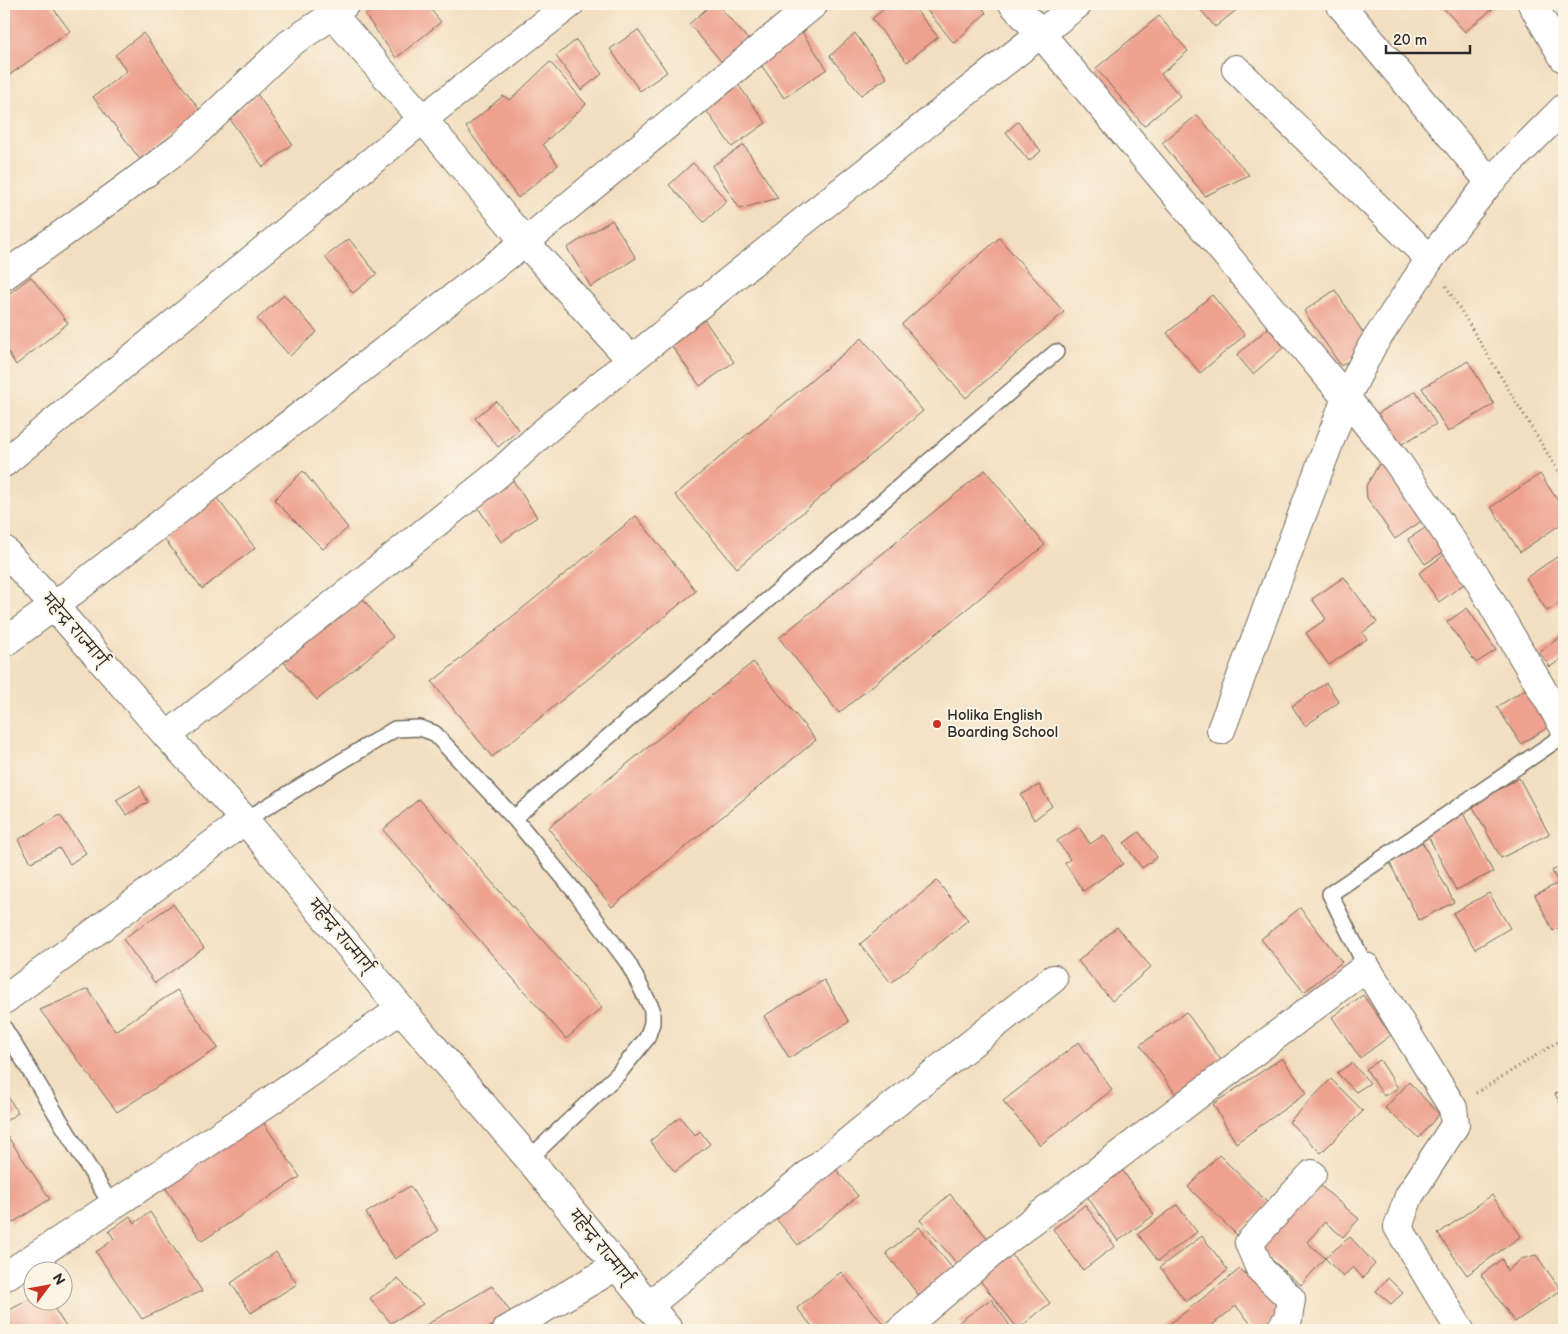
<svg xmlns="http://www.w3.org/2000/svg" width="1568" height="1334" font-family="'Balsamiq Sans','Playpen Sans Deva',sans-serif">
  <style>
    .building { fill: #eea18f }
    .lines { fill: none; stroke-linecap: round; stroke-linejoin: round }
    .lane-casing { stroke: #716a5f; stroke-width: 18 }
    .street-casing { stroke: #716a5f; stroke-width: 30 }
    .highway-casing { stroke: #716a5f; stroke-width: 30 }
    .path { stroke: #716a5f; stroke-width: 3; stroke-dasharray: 1 4; stroke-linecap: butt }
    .lane { stroke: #fff; stroke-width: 15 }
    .street { stroke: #fff; stroke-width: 28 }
    .highway { stroke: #fff; stroke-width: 28 }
    .poi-dot { fill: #c8321e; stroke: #fcf5e5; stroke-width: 2 }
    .labels { text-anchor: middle; stroke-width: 4; stroke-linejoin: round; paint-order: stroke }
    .street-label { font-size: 15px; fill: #2b2b2b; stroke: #fcf5e5 }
    .poi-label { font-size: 15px; fill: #2b2b2b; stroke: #fcf5e5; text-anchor: start }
  </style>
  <rect width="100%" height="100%" fill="#fcf5e5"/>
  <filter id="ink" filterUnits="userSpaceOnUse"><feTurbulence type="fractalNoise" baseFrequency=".02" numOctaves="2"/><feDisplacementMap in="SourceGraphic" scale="10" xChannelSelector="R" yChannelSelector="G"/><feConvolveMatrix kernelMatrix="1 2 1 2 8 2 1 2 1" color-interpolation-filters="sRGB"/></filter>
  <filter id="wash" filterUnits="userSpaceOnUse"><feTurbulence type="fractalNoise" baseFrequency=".0096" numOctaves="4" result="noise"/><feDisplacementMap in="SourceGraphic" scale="20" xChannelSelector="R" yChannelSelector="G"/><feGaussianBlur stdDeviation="1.12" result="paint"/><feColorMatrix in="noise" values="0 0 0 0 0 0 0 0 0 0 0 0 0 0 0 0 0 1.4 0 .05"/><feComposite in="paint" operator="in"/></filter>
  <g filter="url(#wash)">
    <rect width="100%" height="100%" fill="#f2dec0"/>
    <g id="blocks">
      <g class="building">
        <polygon points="4,4 50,4 70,31 4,79"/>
        <polygon points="379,4 426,4 441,22 396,58 365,15"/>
        <polygon points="712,4 717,4 754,46 728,69 689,24"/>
        <polygon points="890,4 911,4 938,37 907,62 872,19"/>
        <polygon points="933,4 980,4 986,13 954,43 926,9"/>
        <polygon points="1196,4 1244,4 1215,27"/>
        <polygon points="1440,4 1498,4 1465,32"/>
        <polygon points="1159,16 1188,51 1161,74 1180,96 1144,126 1096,68"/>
        <polygon points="798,26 827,69 784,98 755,56"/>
        <polygon points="638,30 667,72 640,91 610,49"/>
        <polygon points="143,33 202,113 140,159 93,97 127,71 115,55"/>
        <polygon points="855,33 887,78 861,95 830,56"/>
        <polygon points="576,40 602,74 581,90 556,56"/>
        <polygon points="550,62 586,104 543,144 558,165 518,198 466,127 503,96 510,100"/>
        <polygon points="734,79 766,123 732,147 701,103"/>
        <polygon points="257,94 292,144 263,167 230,119"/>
        <polygon points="1197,115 1249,175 1205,196 1162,143"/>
        <polygon points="1018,122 1041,151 1029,161 1006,132"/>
        <polygon points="744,145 778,198 740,209 712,166"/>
        <polygon points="693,163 727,201 704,222 669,185"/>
        <polygon points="612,220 636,258 591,287 567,248"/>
        <polygon points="999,238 1064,312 966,398 902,324"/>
        <polygon points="349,239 377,274 353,293 325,257"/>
        <polygon points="31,277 68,323 16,365 5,347 4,348 4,297"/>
        <polygon points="1335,290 1372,346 1341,366 1304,311"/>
        <polygon points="284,295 317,332 290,356 257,319"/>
        <polygon points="1212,295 1245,335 1200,373 1167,333"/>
        <polygon points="698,311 734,362 700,386 664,335"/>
        <polygon points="1268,328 1284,347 1253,374 1237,355"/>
        <polygon points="862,338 923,411 737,568 675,495"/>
        <polygon points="1468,361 1494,404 1448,432 1422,388"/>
        <polygon points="1416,391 1436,424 1397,447 1377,414"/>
        <polygon points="496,401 519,430 498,447 475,418"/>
        <polygon points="1384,456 1426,518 1395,539 1367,498 1366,486"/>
        <polygon points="501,462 537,517 501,542 464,487"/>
        <polygon points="985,470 1045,545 839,713 779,638"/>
        <polygon points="303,471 348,528 323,549 274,500"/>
        <polygon points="1540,474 1564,510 1564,522 1520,552 1491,507"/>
        <polygon points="216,497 255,548 202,589 163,537"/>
        <polygon points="636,516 696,591 492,757 432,682"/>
        <polygon points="1428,526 1445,551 1425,564 1408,539"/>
        <polygon points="1564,552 1564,600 1547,611 1526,578"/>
        <polygon points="1447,553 1468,581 1439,602 1419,573"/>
        <polygon points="1344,577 1377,622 1362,633 1367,639 1329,665 1306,633 1326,619 1312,599"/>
        <polygon points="363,599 393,637 317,700 283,661"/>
        <polygon points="1467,608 1496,650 1476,663 1447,622"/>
        <polygon points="1563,635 1564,637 1564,657 1550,667 1539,652"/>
        <polygon points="753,662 816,740 612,907 548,828"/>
        <polygon points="1326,683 1339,702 1305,726 1292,706"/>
        <polygon points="1527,688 1550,726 1521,744 1497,707"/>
        <polygon points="1519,778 1549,834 1501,858 1472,805"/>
        <polygon points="1039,785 1052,806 1034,820 1021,795"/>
        <polygon points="140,786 148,802 127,815 116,800"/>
        <polygon points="419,799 602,1008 566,1039 383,830"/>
        <polygon points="1463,813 1493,872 1456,890 1426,832"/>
        <polygon points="60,815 86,853 70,864 59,848 31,862 18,840"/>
        <polygon points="1079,827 1090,844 1104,835 1123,864 1083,891 1065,863 1070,859 1057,841"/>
        <polygon points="1139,832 1157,857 1142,868 1124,843"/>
        <polygon points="1421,840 1454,902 1419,920 1387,858"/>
        <polygon points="1564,864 1564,925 1553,931 1535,895 1558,883 1552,871"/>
        <polygon points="937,881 968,920 891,983 860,944"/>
        <polygon points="1489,893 1510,928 1475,949 1453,913"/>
        <polygon points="173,904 204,948 155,983 123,939"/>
        <polygon points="1300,908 1342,962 1304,992 1261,939"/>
        <polygon points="1117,927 1151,967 1112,1001 1078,961"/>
        <polygon points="824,980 849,1022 789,1058 764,1016"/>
        <polygon points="88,989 115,1031 177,990 218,1048 117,1112 40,1010"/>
        <polygon points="1363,995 1391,1035 1360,1058 1332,1017"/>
        <polygon points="1186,1012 1224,1064 1178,1097 1140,1045"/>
        <polygon points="1079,1042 1112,1090 1040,1145 1003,1101"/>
        <polygon points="1282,1058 1307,1093 1236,1143 1213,1104"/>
        <polygon points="1380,1060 1398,1088 1384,1096 1366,1069"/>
        <polygon points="1352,1063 1370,1083 1356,1092 1337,1073"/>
        <polygon points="1331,1079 1363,1111 1321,1153 1289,1122"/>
        <polygon points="1409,1082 1439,1114 1419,1138 1385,1108"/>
        <polygon points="1564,1089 1564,1111 1555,1094"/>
        <polygon points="4,1090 18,1113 4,1122"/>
        <polygon points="680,1117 695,1136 700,1131 710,1144 675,1172 650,1141"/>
        <polygon points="261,1119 300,1177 202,1241 162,1183"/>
        <polygon points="8,1137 50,1199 12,1223 4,1210 4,1139"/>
        <polygon points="1219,1155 1268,1203 1237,1235 1188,1187"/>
        <polygon points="831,1163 858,1196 798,1245 771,1213"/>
        <polygon points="1120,1167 1154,1215 1118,1241 1084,1192"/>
        <polygon points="1316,1182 1359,1219 1343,1237 1325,1222 1307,1242 1325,1258 1301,1285 1258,1248"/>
        <polygon points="410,1186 438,1231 395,1259 366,1213"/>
        <polygon points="950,1194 989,1240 959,1266 920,1220"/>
        <polygon points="1492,1195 1521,1236 1467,1275 1438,1234"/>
        <polygon points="1085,1205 1115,1246 1083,1270 1053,1229"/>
        <polygon points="1177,1205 1197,1232 1158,1261 1138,1234"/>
        <polygon points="150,1212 202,1291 142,1319 96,1252 114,1239 109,1231 130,1216 135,1223"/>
        <polygon points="919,1227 957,1274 923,1301 886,1253"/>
        <polygon points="1202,1236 1228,1270 1186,1302 1160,1267"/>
        <polygon points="1350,1237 1375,1264 1363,1278 1353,1267 1343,1277 1325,1258"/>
        <polygon points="1007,1249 1050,1303 1018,1329 975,1274"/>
        <polygon points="276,1252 297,1284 251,1313 231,1283"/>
        <polygon points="1536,1255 1561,1290 1515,1322 1481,1275 1502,1259 1507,1271 1521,1259"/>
        <polygon points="1240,1269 1286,1307 1262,1330 1256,1330 1236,1306 1206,1330 1162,1330"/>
        <polygon points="841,1272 886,1327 882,1330 815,1330 797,1308"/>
        <polygon points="1388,1278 1403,1293 1391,1304 1376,1291"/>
        <polygon points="398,1279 423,1304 391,1323 370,1298"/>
        <polygon points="492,1286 512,1314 485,1330 430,1330 426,1325"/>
        <polygon points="32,1298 32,1302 50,1302 68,1330 14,1330 4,1313"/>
        <polygon points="991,1299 1013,1330 966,1330 959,1322"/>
      </g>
    </g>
  </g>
  <g filter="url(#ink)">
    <use href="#blocks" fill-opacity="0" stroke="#716a5f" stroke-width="1"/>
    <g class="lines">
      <defs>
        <g id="lane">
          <polyline points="514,818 1056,352"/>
          <polyline points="245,820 395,729 420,728 434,733 514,818 576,893 628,963 652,1009 652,1023 647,1038 618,1074 529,1159"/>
          <polyline points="1366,967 1330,894 1564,735"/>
          <polyline points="4,1028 112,1206"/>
        </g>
        <g id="street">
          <polyline points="1013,4 1041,34 1346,398 1396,460 1476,576 1564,727"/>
          <polyline points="1340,4 1490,182"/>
          <polyline points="1532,4 1564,58"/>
          <polyline points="333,15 423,119 525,242 631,360"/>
          <polyline points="1236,69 1430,259"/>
          <polyline points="4,276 119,193 182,146 289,44 333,15 345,4"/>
          <polyline points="4,463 423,119 570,4"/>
          <polyline points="4,643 54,606 525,242 814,4"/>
          <polyline points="1221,730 1346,398 1372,346 1430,259 1490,182 1564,108"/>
          <polyline points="167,736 498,474 540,435 631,360 800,224 1078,4"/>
          <polyline points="4,1000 245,820"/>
          <polyline points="4,1277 250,1115 401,1009"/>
          <polyline points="648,1306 861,1131 1053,979"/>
          <polyline points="507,1330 617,1266"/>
          <polyline points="901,1330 1006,1241 1366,967 1453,1108 1455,1125 1409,1196 1398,1227 1460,1330"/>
          <polyline points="1280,1330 1288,1319 1291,1299 1260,1269 1249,1243 1312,1174"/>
        </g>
        <polyline id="highway" points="4,550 54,606 167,736 245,820 401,1009 529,1159 669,1330"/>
      </defs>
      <use href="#lane" class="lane-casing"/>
      <use href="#street" class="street-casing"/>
      <use href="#highway" class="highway-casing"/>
      <g class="path">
        <polyline points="1446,286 1564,481"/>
        <polyline points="1476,1093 1564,1038"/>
      </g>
      <use href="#lane" class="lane"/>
      <use href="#street" class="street"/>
      <use href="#highway" class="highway"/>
    </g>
  </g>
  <circle class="poi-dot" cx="937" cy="724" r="5"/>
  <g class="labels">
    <g class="street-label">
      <text transform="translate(75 630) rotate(49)" y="5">महेन्द्र राज्मार्ग्</text>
      <text transform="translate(341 936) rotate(50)" y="5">महेन्द्र राज्मार्ग्</text>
      <text transform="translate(601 1247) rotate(51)" y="5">महेन्द्र राज्मार्ग्</text>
    </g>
    <g class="poi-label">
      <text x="947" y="720">Holika English<tspan x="947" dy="17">Boarding School</tspan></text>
    </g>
  </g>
  <rect width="1568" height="1334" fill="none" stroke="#fcf5e5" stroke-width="20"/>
  <g transform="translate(48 1286) rotate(58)"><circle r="24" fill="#fcf5e5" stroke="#a8a49b"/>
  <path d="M0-4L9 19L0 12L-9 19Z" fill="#c8321e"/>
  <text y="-8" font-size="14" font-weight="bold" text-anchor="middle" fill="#2b2b2b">N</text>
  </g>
  <path d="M1386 45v8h84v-8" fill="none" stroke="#2b2b2b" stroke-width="2.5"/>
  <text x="1393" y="45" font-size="15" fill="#2b2b2b" stroke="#fcf5e5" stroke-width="4" paint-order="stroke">20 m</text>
</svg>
